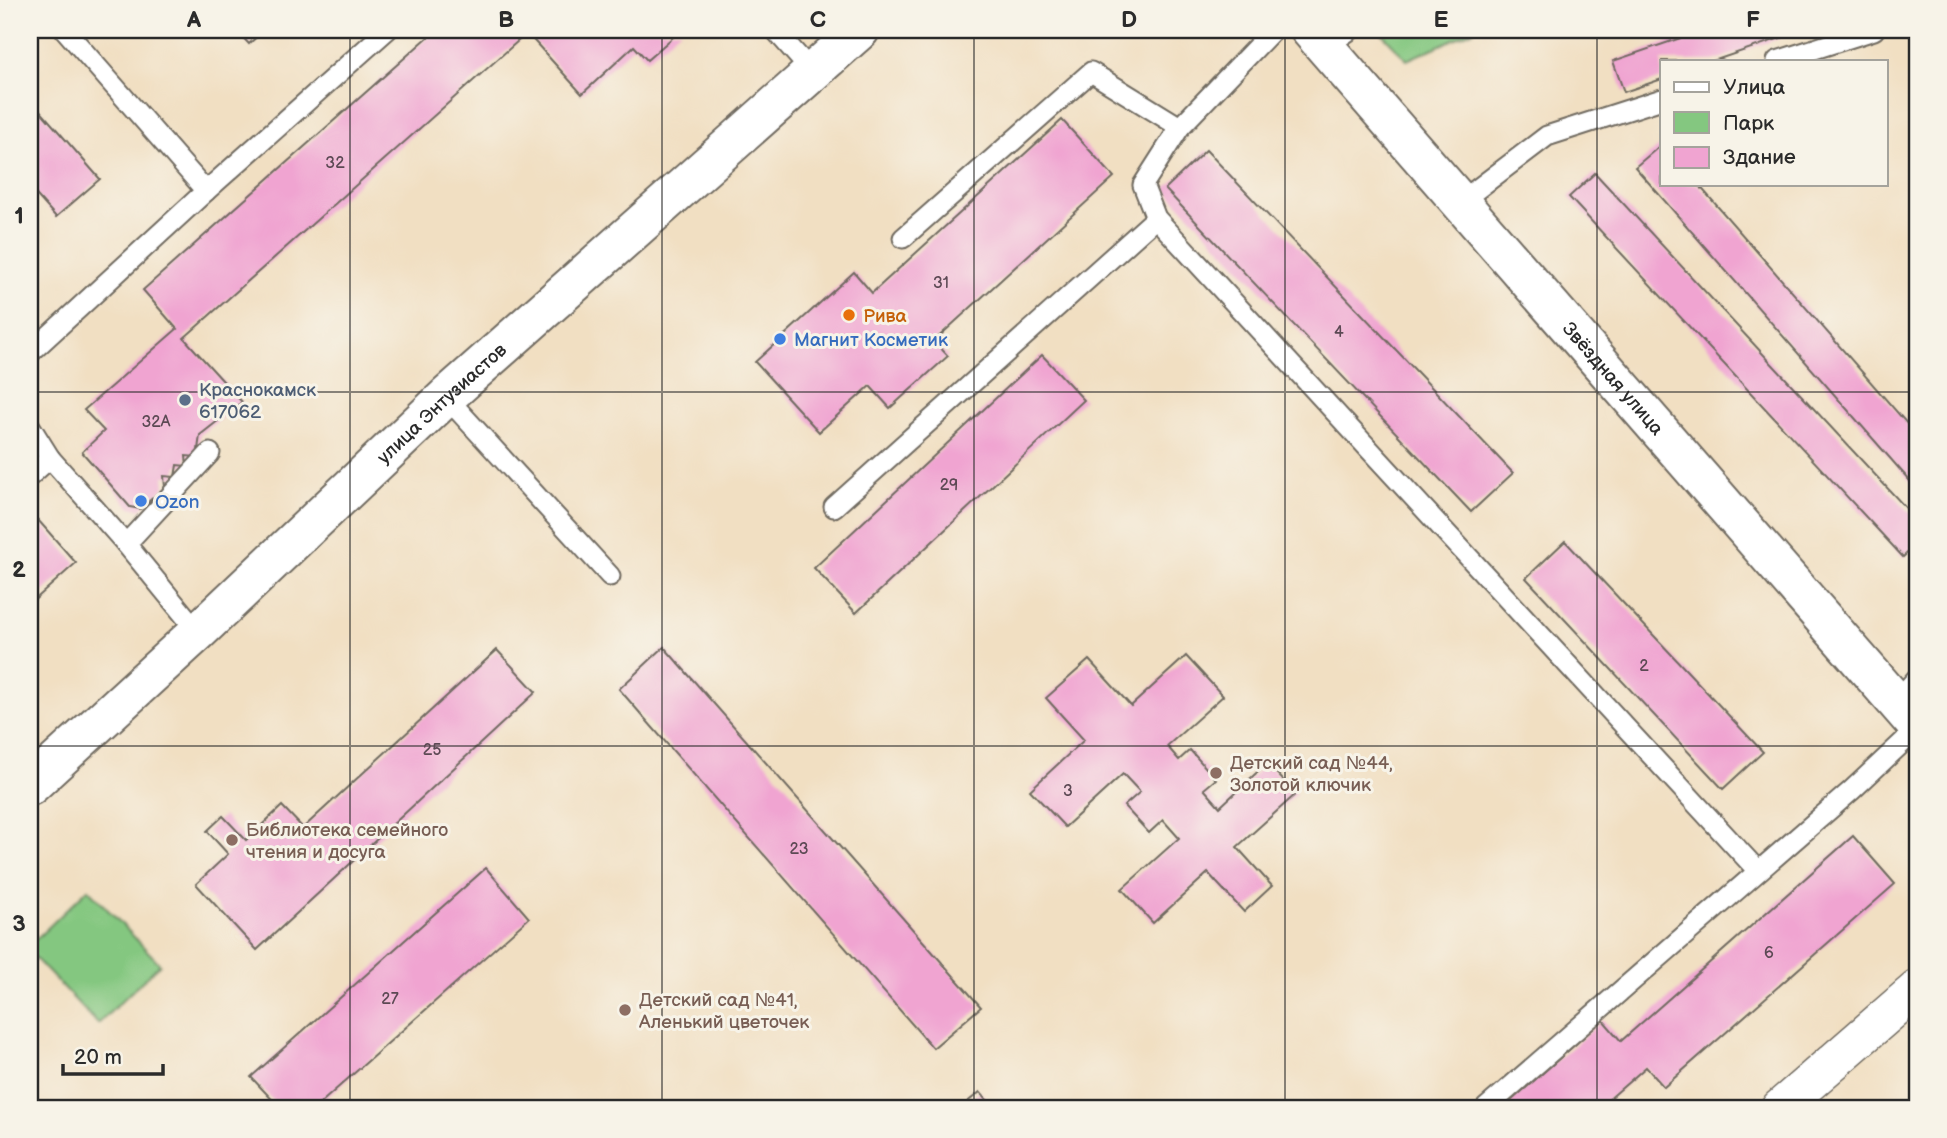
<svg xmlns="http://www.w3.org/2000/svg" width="1947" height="1138" font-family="'Balsamiq Sans',sans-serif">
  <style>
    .green { fill: #84c780; stroke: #587956; stroke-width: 2 }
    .building { fill: #f0a4d1 }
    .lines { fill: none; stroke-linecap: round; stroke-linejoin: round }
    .service-casing { stroke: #706a60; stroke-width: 23 }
    .minor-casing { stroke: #706a60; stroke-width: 40 }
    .tertiary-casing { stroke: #706a60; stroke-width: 42 }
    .service { stroke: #fff; stroke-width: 19 }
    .minor { stroke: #fff; stroke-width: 37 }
    .tertiary { stroke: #fff; stroke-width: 38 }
    .grid { fill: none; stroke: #2b2b2b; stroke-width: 2; stroke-opacity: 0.55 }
    .food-dot { fill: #e8710a; stroke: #f7f3e8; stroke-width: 2.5 }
    .shop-dot { fill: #3f7fe0; stroke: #f7f3e8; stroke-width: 2.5 }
    .service-dot { fill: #5c6f8a; stroke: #f7f3e8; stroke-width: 2.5 }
    .education-dot { fill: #8d6e63; stroke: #f7f3e8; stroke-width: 2.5 }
    .labels { text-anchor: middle; stroke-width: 6; stroke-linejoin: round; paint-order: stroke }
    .number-label { font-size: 16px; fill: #5c4954 }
    .food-label { font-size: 19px; fill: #c56008; stroke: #f7f3e8; text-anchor: start }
    .shop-label { font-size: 19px; fill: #366cbe; stroke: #f7f3e8; text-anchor: start }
    .street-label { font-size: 19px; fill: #2b2b2b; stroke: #f7f3e8 }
    .service-label { font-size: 19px; fill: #4e5e75; stroke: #f7f3e8; text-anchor: start }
    .education-label { font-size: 19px; fill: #785e54; stroke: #f7f3e8; text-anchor: start }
    .neatline { fill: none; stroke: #2b2b2b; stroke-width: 2.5 }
    .grid-label { font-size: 23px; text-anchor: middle; font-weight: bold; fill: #2b2b2b }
  </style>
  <rect width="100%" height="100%" fill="#f7f3e8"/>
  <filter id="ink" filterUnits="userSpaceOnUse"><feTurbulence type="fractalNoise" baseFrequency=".0143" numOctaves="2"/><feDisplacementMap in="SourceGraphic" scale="14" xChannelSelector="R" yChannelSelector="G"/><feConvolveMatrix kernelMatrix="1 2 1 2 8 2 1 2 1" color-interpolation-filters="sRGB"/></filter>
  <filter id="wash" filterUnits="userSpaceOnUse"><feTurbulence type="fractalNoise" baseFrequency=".00686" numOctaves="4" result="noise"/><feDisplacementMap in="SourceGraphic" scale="28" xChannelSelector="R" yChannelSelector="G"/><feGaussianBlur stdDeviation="1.57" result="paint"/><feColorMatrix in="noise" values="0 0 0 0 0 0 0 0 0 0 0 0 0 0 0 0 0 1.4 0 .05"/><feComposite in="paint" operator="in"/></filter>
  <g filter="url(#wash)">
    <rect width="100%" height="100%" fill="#f1dfc2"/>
    <g class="green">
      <polygon points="1379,30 1474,30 1407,60"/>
      <polygon points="88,889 160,964 98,1024 30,953 30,945"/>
    </g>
    <g id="blocks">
      <g class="building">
        <polygon points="236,30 264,30 249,44"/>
        <polygon points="436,30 681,30 647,60 634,46 582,94 527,33 184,338 242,402 200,435 197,457 186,456 187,466 177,465 175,477 164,476 165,487 140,509 130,507 82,452 104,431 84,410 177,329 143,290"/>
        <polygon points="1704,30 1804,30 1713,61 1662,61 1662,79 1624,92 1613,61"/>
        <polygon points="30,99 100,179 56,217 30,188"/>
        <polygon points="1062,120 1114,177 934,341 948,356 890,408 870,386 819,432 755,362 854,272 872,293"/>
        <polygon points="1662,144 1662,184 1698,184 1917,435 1917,489 1635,167"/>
        <polygon points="1206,150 1513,473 1471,512 1165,189"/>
        <polygon points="1595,173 1917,520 1917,544 1903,557 1569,197"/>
        <polygon points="1042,355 1084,400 856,613 814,568"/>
        <polygon points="38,520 76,563 30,604 30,527"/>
        <polygon points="1565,541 1763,752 1723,789 1526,578"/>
        <polygon points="664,647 981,1007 933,1048 619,689"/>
        <polygon points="497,650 536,692 257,950 196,884 228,854 207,831 223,816 246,840 282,806 303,828"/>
        <polygon points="1186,656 1223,696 1167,746 1179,760 1190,750 1216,779 1204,789 1220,807 1267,763 1296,794 1237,847 1272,886 1244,912 1208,873 1153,923 1122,889 1179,838 1163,820 1149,833 1124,806 1140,792 1123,774 1065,827 1030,790 1084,740 1046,698 1089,660 1131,706"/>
        <polygon points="1853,836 1895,884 1664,1087 1646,1067 1599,1108 1503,1108 1603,1020 1621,1041"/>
        <polygon points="486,868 529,918 315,1108 280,1108 251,1077"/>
        <polygon points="980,1092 994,1108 960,1108"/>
      </g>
    </g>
  </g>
  <g filter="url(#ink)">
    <use href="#blocks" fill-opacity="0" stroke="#706a60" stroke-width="2"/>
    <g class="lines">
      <defs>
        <g id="service">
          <polyline points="65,30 206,191"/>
          <polyline points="775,30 813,73"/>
          <polyline points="1273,30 1180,127 1143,185 1156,218 1758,871"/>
          <polyline points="1325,47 1350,30"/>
          <polyline points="1777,61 1874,30"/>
          <polyline points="1459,203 1547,136 1662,99"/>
          <polyline points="903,238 1091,72 1180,127"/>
          <polyline points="30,353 206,191 387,30"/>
          <polyline points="446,397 610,576"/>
          <polyline points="30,426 50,458 126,544 198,632"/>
          <polyline points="30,476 50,458"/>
          <polyline points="834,507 1156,218"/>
          <polyline points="126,544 210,453"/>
          <polyline points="1896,702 1917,678"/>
          <polyline points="1486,1108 1852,790 1917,729"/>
        </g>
        <polyline id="minor" points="1780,1108 1917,989"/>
        <g id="tertiary">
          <path id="s1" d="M1310 30 1917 726"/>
          <path id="s2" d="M30 786 198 632 446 397 860 30"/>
        </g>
      </defs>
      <use href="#service" class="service-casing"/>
      <use href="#minor" class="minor-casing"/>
      <use href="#tertiary" class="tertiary-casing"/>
      <use href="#service" class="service"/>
      <use href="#minor" class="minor"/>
      <use href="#tertiary" class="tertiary"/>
    </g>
  </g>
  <path class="grid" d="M350 30V1108M662 30V1108M974 30V1108M1285 30V1108M1597 30V1108M30 392H1917M30 746H1917"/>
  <circle class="food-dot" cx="849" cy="315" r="7"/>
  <g class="shop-dot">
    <circle cx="780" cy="339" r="7"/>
    <circle cx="141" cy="501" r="7"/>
  </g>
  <circle class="service-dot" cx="185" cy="400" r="7"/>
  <g class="education-dot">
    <circle cx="1216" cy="773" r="7"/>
    <circle cx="232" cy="840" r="7"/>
    <circle cx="625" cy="1010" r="7"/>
  </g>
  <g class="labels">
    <g class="number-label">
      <text x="335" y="168">32</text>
      <text x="941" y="288">31</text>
      <text x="1339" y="337">4</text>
      <text x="156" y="427">32А</text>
      <text x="949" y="490">29</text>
      <text x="1644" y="671">2</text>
      <text x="432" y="755">25</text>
      <text x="1068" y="796">3</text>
      <text x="799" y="854">23</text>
      <text x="1769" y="958">6</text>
      <text x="390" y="1004">27</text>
    </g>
    <g class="food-label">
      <text x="863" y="322">Рива</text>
    </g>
    <g class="shop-label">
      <text x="794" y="346">Магнит Косметик</text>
      <text x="155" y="508">Ozon</text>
    </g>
    <g class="street-label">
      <text dy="7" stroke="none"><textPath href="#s1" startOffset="462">Звёздная улица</textPath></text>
      <text dy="7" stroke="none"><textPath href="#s2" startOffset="562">улица Энтузиастов</textPath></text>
    </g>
    <g class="service-label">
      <text x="199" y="396">Краснокамск<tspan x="199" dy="22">617062</tspan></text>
    </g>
    <g class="education-label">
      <text x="1230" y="769">Детский сад №44,<tspan x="1230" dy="22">Золотой ключик</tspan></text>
      <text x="246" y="836">Библиотека семейного<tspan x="246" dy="22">чтения и досуга</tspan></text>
      <text x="639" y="1006">Детский сад №41,<tspan x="639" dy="22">Аленький цветочек</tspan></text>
    </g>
  </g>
  <rect width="1947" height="1138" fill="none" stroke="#f7f3e8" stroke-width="77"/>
  <rect x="1660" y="60" width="228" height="126" fill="#f7f3e8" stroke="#a5a39c" stroke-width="2"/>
  <rect x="1674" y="82" width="35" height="10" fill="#ffffff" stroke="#a5a39c" stroke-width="2"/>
  <text x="1723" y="94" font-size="21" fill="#2b2b2b">Улица</text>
  <rect x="1674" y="112" width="35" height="21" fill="#84c780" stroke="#a5a39c" stroke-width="2"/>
  <text x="1723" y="130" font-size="21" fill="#2b2b2b">Парк</text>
  <rect x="1674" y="147" width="35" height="21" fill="#f0a4d1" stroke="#a5a39c" stroke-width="2"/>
  <text x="1723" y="164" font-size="21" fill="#2b2b2b">Здание</text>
  <path d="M63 1064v10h100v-10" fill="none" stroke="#2b2b2b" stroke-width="3.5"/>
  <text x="74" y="1064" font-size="21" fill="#2b2b2b" stroke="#f7f3e8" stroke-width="5" paint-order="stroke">20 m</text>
  <rect x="38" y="38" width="1871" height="1062" class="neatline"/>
  <g class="grid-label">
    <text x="194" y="27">A</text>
    <text x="506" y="27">B</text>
    <text x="818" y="27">C</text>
    <text x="1129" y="27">D</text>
    <text x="1441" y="27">E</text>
    <text x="1753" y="27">F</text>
    <text x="19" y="223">1</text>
    <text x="19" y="577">2</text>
    <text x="19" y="931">3</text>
  </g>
</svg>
